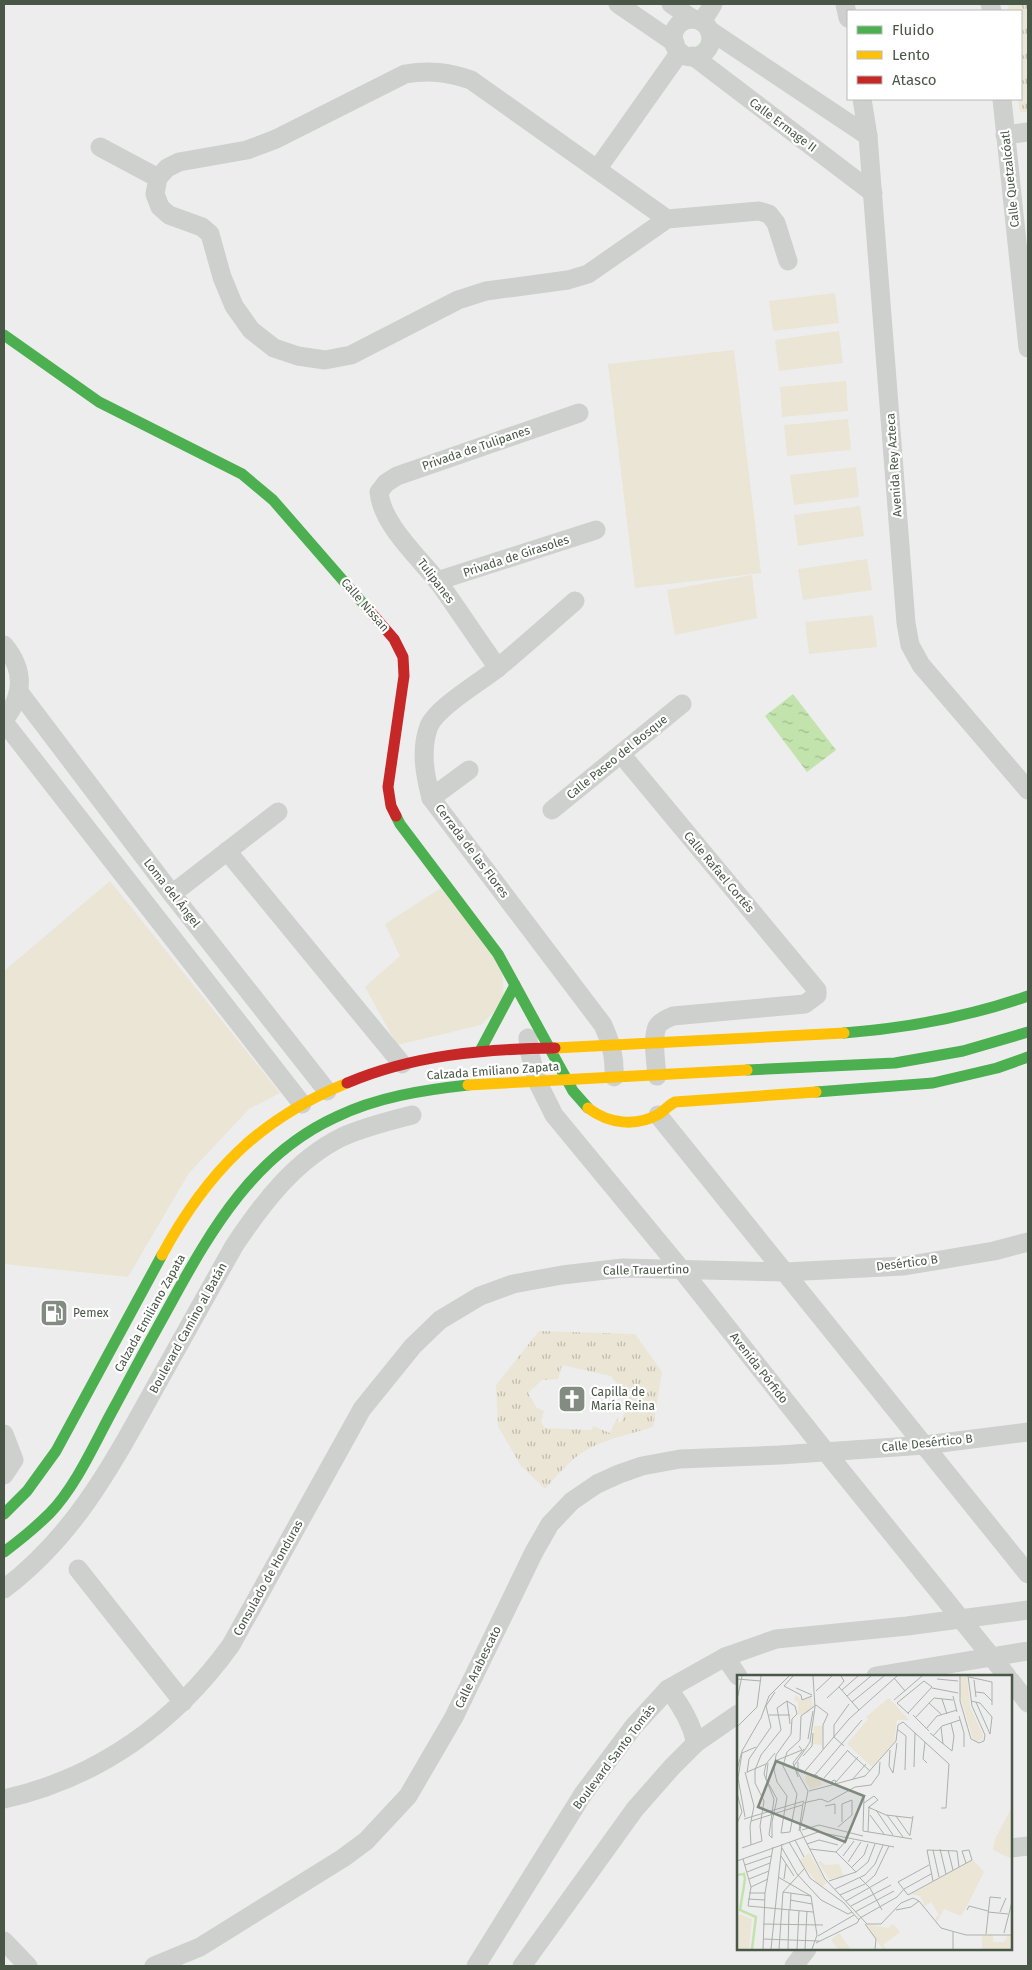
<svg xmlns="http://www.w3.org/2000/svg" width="1032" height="1970" font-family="'Fira Sans',sans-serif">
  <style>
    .grass { fill: #eae5d4 }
    .park { fill: url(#park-tufts); fill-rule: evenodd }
    .water { fill: url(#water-ripples) }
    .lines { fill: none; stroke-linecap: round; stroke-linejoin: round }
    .street { stroke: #cdd0cc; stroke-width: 19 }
    .fast { stroke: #4caf50; stroke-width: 11 }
    .slow { stroke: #ffc107; stroke-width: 11 }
    .jam { stroke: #c62828; stroke-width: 11 }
    .labels { text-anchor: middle; stroke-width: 4.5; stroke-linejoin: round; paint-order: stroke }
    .street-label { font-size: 12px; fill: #495747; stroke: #fff }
    .poi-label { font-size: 12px; fill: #495747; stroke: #fff; text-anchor: start }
    .inset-river { fill: none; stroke: #c2e4ac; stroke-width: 2.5 }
    .inset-road { fill: none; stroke: #abb1ab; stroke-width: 1 }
    .view { fill: #7f897e; fill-opacity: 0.15; stroke: #7f897e; stroke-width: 2.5 }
    .inset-edge { fill: none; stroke: #495747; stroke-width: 2.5 }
  </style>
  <defs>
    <pattern id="park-tufts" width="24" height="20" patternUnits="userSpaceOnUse" patternTransform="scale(1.25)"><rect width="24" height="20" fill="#eae5d4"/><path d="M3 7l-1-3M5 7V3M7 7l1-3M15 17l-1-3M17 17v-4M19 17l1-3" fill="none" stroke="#c0bcae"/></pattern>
    <pattern id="water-ripples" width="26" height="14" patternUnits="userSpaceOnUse" patternTransform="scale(1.25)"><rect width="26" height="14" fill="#c2e4ac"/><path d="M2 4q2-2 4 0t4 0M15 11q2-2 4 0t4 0" fill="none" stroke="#a0bc8e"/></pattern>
  </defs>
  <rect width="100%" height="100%" fill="#ededee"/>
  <g class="grass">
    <polygon points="835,293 839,323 773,331 769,301"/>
    <polygon points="839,331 843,363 779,371 775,340"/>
    <polygon points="734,350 761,573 635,588 608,364"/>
    <polygon points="846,381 848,411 782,417 780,387"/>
    <polygon points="848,419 851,450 787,456 784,425"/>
    <polygon points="856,467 859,497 794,505 790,475"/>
    <polygon points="860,506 864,536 798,546 794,515"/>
    <polygon points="867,559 872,590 803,600 798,569"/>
    <polygon points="752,575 757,618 675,635 667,590"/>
    <polygon points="873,615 877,647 809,654 805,622"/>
    <polygon points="110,881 280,1093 249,1109 189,1173 128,1277 4,1264 4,971"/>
    <polygon points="441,888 502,965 504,1001 481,1025 397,1045 365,987 400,956 385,924"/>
  </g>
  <g class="park">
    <polygon points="1008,4 1028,4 1028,112 1020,112 1018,99 1021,99 1021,11 1009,11"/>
    <path d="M539 1331 635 1334 662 1372 653 1427C632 1434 608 1438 588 1449 571 1458 558 1475 545 1489L521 1466 498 1426 496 1385ZM562 1365 611 1376 620 1387V1396L625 1391 629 1397 622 1421 619 1423 617 1418 610 1433 593 1426 592 1430 545 1428 541 1422 544 1411 537 1408 528 1393 542 1380 558 1379Z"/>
  </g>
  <polygon class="water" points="793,694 836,750 807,772 765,716"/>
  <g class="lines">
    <g class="street">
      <polyline points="618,4 675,43"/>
      <polyline points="671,4 693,19"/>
      <polyline points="845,4 848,18"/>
      <polyline points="990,4 992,11"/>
      <circle cx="692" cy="38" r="19"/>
      <polyline points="702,22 713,4"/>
      <polyline points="709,30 868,136"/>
      <polyline points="693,56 873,193"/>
      <polyline points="862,99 868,136 906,623 910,645 921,665 1028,790"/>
      <polyline points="1002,99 1028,348"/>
      <polyline points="1005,135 1028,132"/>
      <polyline points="100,147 158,178"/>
      <polyline points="598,168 680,52"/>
      <path d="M667 219 471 80C448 72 429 70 405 74L276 139 247 150 179 162 167 168 158 178 155 194 160 207 169 215 202 227 210 234 222 277 234 306 251 330 274 348 298 356 325 360 351 355 458 300 486 291 568 280 588 274 667 219 759 211 769 214 776 223 788 261"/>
      <polyline points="437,581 596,530"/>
      <path d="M575 601C550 623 525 645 499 667 482 681 437 707 429 726 420 750 425 775 431 798L603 1025C611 1043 615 1057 614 1077"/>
      <path d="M4 645C25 670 24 695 4 720"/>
      <path d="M498 668C478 640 459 611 439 583 419 557 382 525 379 492L386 483 397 476 579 413"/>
      <polyline points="19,692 172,894 327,1091"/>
      <polyline points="4,722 302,1104"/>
      <path d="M621 754 817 990V995L805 1004 673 1016C668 1018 660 1021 657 1027 652 1039 656 1063 657 1076"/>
      <polyline points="431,798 469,770"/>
      <polyline points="552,810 682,704"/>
      <polyline points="227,851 402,1064"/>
      <polyline points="172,894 278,812"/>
      <polyline points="528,1038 529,1050 537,1081 554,1115 681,1269 826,1452 1007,1676"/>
      <polyline points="658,1115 1028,1574"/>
      <polyline points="4,1434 14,1460 4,1475"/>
      <polyline points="78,1569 183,1702"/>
      <path d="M4 1589C74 1536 111 1467 153 1391 180 1343 207 1294 234 1246 262 1204 295 1160 342 1137 364 1127 389 1121 412 1115"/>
      <polyline points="725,1657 738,1676"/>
      <polyline points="876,1676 1028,1651"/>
      <polyline points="1011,1681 1028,1703"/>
      <path d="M668 1689C682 1706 691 1722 696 1743"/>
      <path d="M4 1799C98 1778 175 1723 231 1645L362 1409 413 1346 440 1320 480 1296 513 1284 562 1275 623 1268 785 1272 904 1266 994 1251 1028 1242"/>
      <polyline points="1011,1848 1028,1846"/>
      <polyline points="4,1941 28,1966"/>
      <polyline points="154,1966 200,1947 343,1858 366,1841 408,1796 454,1717 534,1552 550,1524 572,1501 597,1484 619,1474 642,1466 680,1459 780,1455 925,1445 1028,1432"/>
      <polyline points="476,1966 583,1794 634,1726 668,1689 725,1657 776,1639 907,1626 1028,1610"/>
      <polyline points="522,1966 635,1809 672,1767 696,1743 738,1714"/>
      <polyline points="794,1966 807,1949"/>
    </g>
    <g class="fast">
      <polyline points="4,335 99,402 242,474 273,500 367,608"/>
      <polyline points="396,816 400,824 498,954 573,1091 588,1108"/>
      <path d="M844 1033C908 1028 968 1017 1028 996"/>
      <polyline points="480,1051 515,985"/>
      <polyline points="747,1070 895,1063 963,1051 1028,1032"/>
      <polyline points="816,1092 933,1083 997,1068 1028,1057"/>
      <polyline points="4,1514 27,1491 56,1451 162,1255"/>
      <path d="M4 1552C20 1540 36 1527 50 1513 77 1485 96 1440 115 1406 133 1372 152 1337 171 1303 212 1228 255 1154 336 1117 377 1097 423 1090 468 1085"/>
    </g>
    <g class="slow">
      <polyline points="555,1048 844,1033"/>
      <polyline points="468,1085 747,1070"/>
      <path d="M588 1108C609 1124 636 1127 659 1114 665 1110 669 1105 675 1102L816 1092"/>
      <path d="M162 1255C207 1172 259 1119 347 1083"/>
    </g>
    <g class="jam">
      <polyline points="367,608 394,639 403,657 404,676 388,787 391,806 396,816"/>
      <path d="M347 1083C413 1055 484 1049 555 1048"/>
    </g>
  </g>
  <defs>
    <symbol id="fuel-square" viewBox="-11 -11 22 22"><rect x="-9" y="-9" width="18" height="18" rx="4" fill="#828c81" stroke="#fff"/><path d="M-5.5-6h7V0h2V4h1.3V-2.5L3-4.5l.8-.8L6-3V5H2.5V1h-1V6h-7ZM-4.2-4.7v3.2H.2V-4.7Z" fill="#fff"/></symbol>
    <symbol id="church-square" viewBox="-11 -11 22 22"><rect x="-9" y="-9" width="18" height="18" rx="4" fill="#828c81" stroke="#fff"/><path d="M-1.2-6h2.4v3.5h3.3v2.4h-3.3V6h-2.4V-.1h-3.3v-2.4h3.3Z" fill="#fff"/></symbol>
  </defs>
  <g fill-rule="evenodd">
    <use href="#fuel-square" x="38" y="1297" width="32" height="32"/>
    <use href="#church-square" x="556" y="1383" width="32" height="32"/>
  </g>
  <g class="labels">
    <g class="street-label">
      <text transform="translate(783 125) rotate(37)" y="4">Calle Ermage II</text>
      <text transform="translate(1010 179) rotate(-96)" y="4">Calle Quetzalcóatl</text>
      <text transform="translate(476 448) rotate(-19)" y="4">Privada de Tulipanes</text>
      <text transform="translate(894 465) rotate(-94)" y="4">Avenida Rey Azteca</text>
      <text transform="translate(516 556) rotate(-18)" y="4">Privada de Girasoles</text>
      <text transform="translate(436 581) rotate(53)" y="4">Tulipanes</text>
      <text transform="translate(365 605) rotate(49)" y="4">Calle Nissan</text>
      <text transform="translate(617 757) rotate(-39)" y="4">Calle Paseo del Bosque</text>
      <text transform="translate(472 851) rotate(53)" y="4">Cerrada de las Flores</text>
      <text transform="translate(719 872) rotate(50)" y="4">Calle Rafael Cortés</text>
      <text transform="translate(172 893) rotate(52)" y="4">Loma del Ángel</text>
      <text transform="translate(493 1071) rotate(-4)" y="4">Calzada Emiliano Zapata</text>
      <text transform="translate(907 1263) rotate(-7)" y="4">Desértico B</text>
      <text transform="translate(646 1270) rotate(-1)" y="4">Calle Trauertino</text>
      <text transform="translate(150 1313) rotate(-61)" y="4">Calzada Emiliano Zapata</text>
      <text transform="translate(188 1328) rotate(-61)" y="4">Boulevard Camino al Batán</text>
      <text transform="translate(759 1368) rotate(52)" y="4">Avenida Pórfido</text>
      <text transform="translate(927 1443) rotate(-6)" y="4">Calle Desértico B</text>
      <text transform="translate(268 1578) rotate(-61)" y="4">Consulado de Honduras</text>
      <text transform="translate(478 1667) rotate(-64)" y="4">Calle Arabescato</text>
      <text transform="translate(614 1757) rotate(-53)" y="4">Boulevard Santo Tomás</text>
    </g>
    <g class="poi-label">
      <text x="73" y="1317">Pemex</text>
      <text x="591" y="1396">Capilla de<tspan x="591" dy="14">María Reina</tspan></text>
    </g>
  </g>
  <g transform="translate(737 1675)">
    <rect width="275" height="275" fill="#ededee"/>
    <path d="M71 97 82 102 85 110 73 114 68 104ZM72 178 90 208 84 212 62 186ZM102 258 113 273 111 274H101L94 265ZM245 260H256V267H267L271 260H275V274H245Z" fill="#eae5d4"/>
    <path d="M152 23 172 45H160L157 67 135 92 110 69 131 44 129 42ZM275 132V184L256 175 258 164ZM236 185 247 197 230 231 224 241 207 234 200 247 198 243 202 240 194 227 188 231 183 221 174 219Z" fill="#eae5d4"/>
    <path d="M224 1H230L233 32 245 58 246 63 240 67 236 64 223 21ZM59 20 65 26 74 22 76 31 71 38 61 40V27L57 25ZM77 51H86L85 70 76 69ZM84 186 88 190 102 189 107 202 92 204 81 187ZM3 239 15 244 12 274H0V242Z" fill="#eae5d4"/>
    <path d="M128 249 151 253 156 249 163 257 146 270 149 274H146Z" fill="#eae5d4"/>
    <path class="inset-river" d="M0 200 7 199 8 204 3 235 19 242 15 274"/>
    <path class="inset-road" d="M56 1 47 11 64 20 65 25 75 21M76 1 78 32 73 67 57 91 71 116 63 155 88 204 130 249H144L164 228 176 223 182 226 204 253 229 260H275M104 1 107 6 102 12 122 35M223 1V26L234 64 242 68 247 66 248 60 235 31 231 1M232 2 255 7V30M157 3 168 16M0 4 24 6M200 4 221 6M237 5 239 22M59 13 75 20M195 13 221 18M105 15 121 1M79 16 95 1M239 17 247 18 255 26M110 21 134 1M216 21 220 37M90 23 102 12M205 24 210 39M0 25 5 1M157 25 185 1M50 26 53 49M234 26 243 28 255 42 253 59M115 27 147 1M239 27 253 59M160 28 187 6 195 12M160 28 172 39M192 28 205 40M171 38 195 12M32 40H53M176 40 192 56M64 41 79 30 91 39M222 41 227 58V72M178 43 197 23 216 25M0 52 20 32 24 1M204 52 206 69M160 54 169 61 168 95M189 54 200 41 220 35M193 58 215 76 217 61 214 48M196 61 205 51 223 45M71 64 76 36M188 67 186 84 190 88M107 71 97 62V50L112 29M86 74V50L91 39M153 75 152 91 156 98 160 68M111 76 133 96M66 81 75 71 76 58M38 86 65 75 62 71M61 87V96L81 101M31 88 29 104 40 124 35 147V163L32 160 37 124 27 99 29 89 38 78M177 92 178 58M0 95 5 76 24 43 32 21 52 1M68 96 112 44 160 1M8 97 17 131 13 151 14 170M10 97 29 89M10 98 12 84 34 52 29 31 38 17M78 100 125 45M61 102 56 88 67 74M87 103 111 75M98 105 99 109 95 110V106ZM115 105 129 89M99 107 121 82M98 109 128 101 159 66 161 50 166 47 212 89 209 133H204M72 116 95 110M0 118 5 137 0 148M127 120 126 156 175 164M127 128 137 121 141 125 132 132 131 157M88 131 98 129V139M131 132 149 140 175 143M139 135 156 160M133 140 147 159M150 140 166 162M159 141 173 161M8 142 1 103 5 78 19 72M7 144 67 126M14 146 65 130M101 152 115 140V125L105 129V147M65 155 82 150 126 161M62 156 66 128 84 124 91 127 118 112 134 110 142 99 143 87M173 160 176 141M58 165 67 182M52 167 73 203 107 228 122 245M70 169 82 165 101 170M5 173 25 166 23 151 27 126 18 108V95L24 80 44 55 40 33 50 26 58 31 60 39 55 44 54 59 39 80 37 95 40 107 50 121 44 158 53 157 60 119 46 91 50 77 63 65 64 41M45 173 60 199 84 225 111 239 115 237M73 174 99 177 119 197M203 174 209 199M196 175 202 202M211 175 216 195M99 177 110 165M44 181 57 201M106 181 117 166M6 184 14 212 11 231 76 237M0 186 81 157 157 172M111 187 124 167M8 190 34 181M115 192 127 180 131 169M10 197 33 188M41 202 74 221M123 203 133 213 145 235M12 204 32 196M47 204 49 189M92 206 119 197 131 187 138 169M196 206 190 175 220 176 222 192M14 212 31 204M98 214 128 200 138 189 146 170M46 217 67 194M46 217 74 221M12 218H28M103 220 128 209 138 200 152 171M171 220 235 185 232 175 225 176 229 188M171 220 161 207 192 190M74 221 80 260 75 274M11 224 28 225M53 225 75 229M109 226 151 202M114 231 154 210M53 235 54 218M159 235 174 232 182 226M230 235 232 231 251 236M118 237 157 216M251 237 271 239M263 237 269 223M26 249 86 250M128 249 139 264 138 274M267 258 275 227M249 259 253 222 264 223M81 261 117 240M26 264 82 266M79 268 120 248 123 243 160 222 167 214 194 199M26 274 28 218 36 172M34 274 45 169M42 274 46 217M51 274 52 235M60 274 62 236M68 274 70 236M216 274V257"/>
    <path class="view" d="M39 86 127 121 108 167 21 132Z"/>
    <rect width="275" height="275" class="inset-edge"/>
  </g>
  <rect width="1032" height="1970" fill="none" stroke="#495747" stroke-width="10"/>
  <rect x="847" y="10" width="175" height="90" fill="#ffffff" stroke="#b6bcb5"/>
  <rect x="857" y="26" width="25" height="8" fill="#4caf50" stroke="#b6bcb5"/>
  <text x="892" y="35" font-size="15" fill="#495747">Fluido</text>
  <rect x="857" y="51" width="25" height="8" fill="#ffc107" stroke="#b6bcb5"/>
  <text x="892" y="60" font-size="15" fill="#495747">Lento</text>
  <rect x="857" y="76" width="25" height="8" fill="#c62828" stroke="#b6bcb5"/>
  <text x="892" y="85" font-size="15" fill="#495747">Atasco</text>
</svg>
